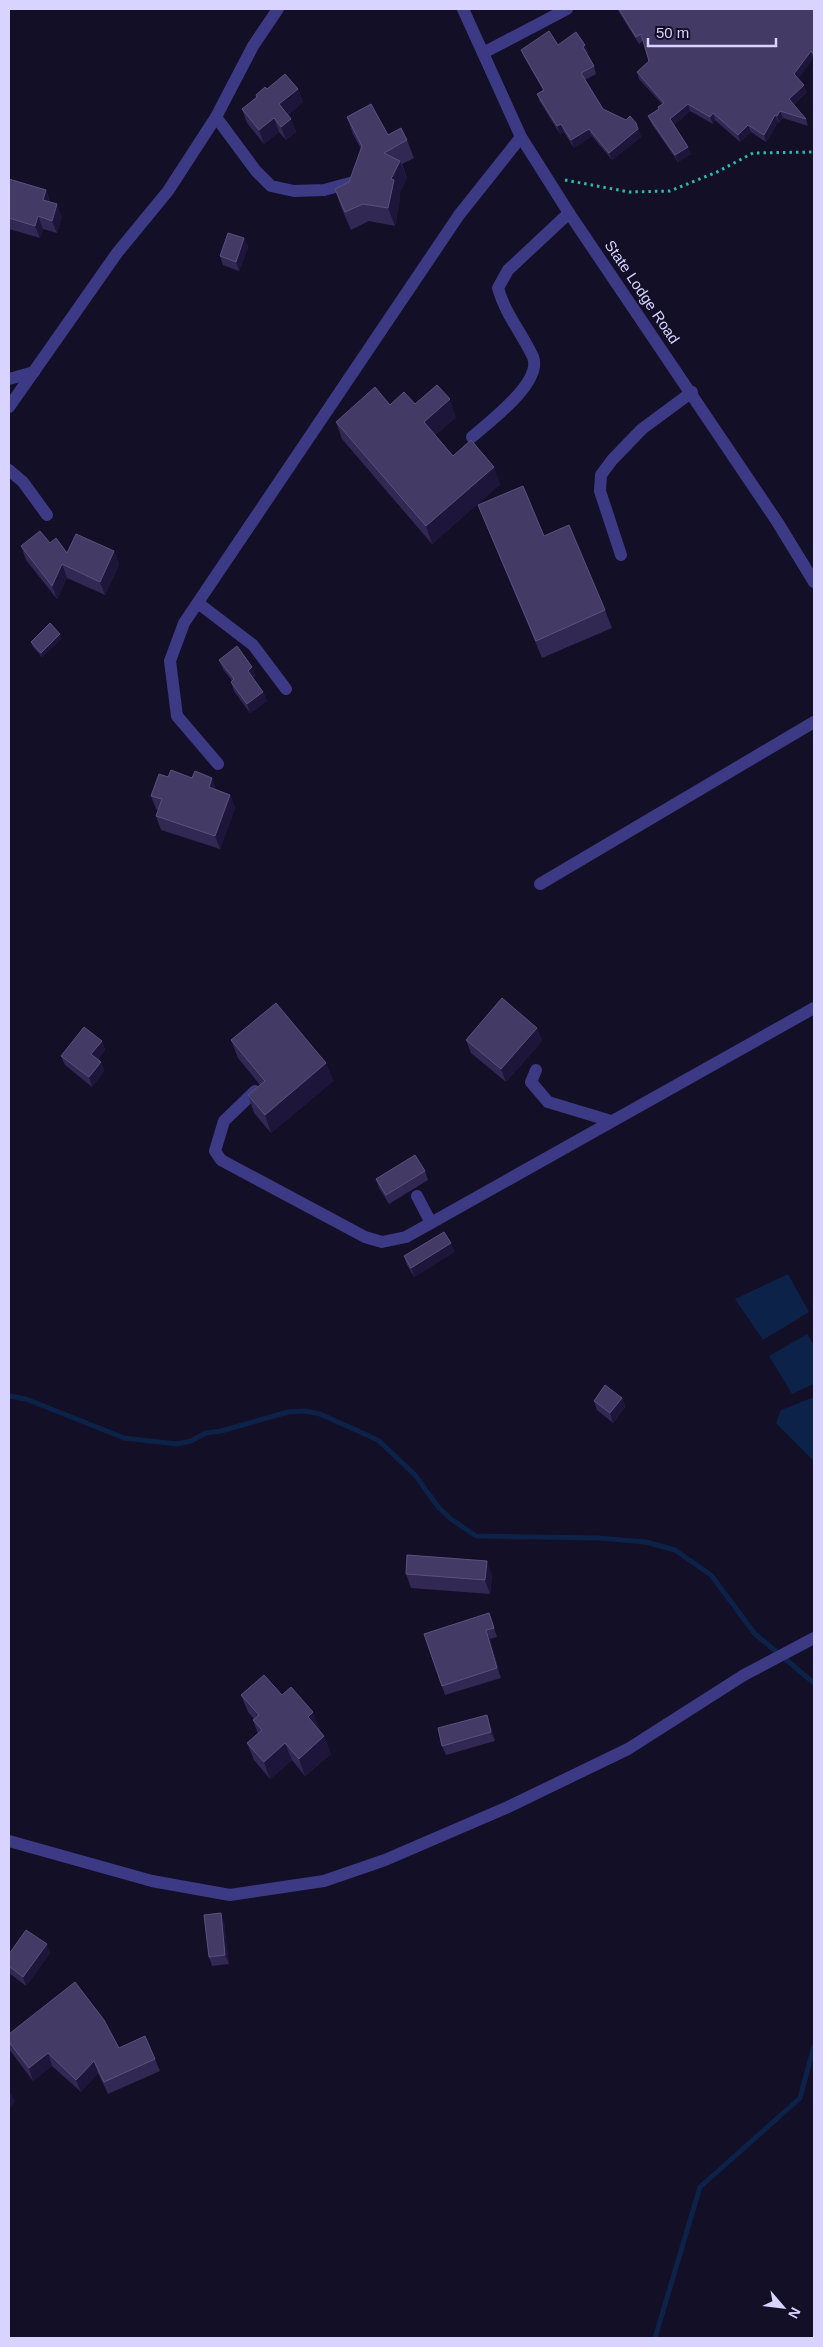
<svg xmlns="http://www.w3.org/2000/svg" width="823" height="2347" font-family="Helvetica,sans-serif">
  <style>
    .water { fill: #0c2248 }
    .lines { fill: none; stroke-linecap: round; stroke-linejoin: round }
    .stream { stroke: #0c2248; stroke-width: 5 }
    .path { stroke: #2fb8b0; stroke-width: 3; stroke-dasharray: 2.5 4; stroke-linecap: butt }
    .minor { stroke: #3d3a85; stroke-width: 12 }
    .wall { fill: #312854 }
    .shaded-wall { fill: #1d163a }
    .building { fill: #433a66; stroke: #5a527e }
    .labels { text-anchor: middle; stroke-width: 4; stroke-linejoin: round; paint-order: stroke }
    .street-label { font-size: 15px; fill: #d9d4ff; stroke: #130f26 }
  </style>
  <rect width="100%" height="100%" fill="#130f26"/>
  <g class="water">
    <polygon points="788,1274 809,1312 763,1340 735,1299"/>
    <polygon points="807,1334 814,1345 814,1384 792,1394 769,1356"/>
    <polygon points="814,1397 814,1461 776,1423 781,1410"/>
  </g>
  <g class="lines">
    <g class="stream">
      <polyline points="9,1396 26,1399 124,1438 177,1444 191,1441 206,1433 221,1431 288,1412 305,1411 320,1414 378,1440 415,1475 439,1508 451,1519 476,1536 598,1538 646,1542 675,1550 711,1575 755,1634 814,1683"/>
      <polyline points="655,2338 700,2187 800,2098 814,2046"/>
    </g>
    <polyline class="path" points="565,180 629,192 670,191 717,172 753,153 814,152"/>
    <g class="minor">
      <polyline points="463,9 521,137 569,213 778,523 814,582"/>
      <polyline points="483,53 567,9"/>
      <polyline points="216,117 256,171 271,186 294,191 324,190 350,183"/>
      <polyline points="9,379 34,372"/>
      <polyline points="9,407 117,253 168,191 216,117 253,46 278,9"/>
      <path d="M472 437C489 422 543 382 533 357 522 333 505 314 498 288L508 270 569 213"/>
      <polyline points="9,470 23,482 47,515"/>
      <polyline points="621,555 600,491 601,475 612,460 642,429 692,392"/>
      <polyline points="198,603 253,645 286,689"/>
      <polyline points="218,764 177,716 170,661 184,623 459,215 521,137"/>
      <polyline points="540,884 814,722"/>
      <polyline points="536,1070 531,1082 548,1102 611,1121"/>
      <polyline points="255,1091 224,1121 215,1151 221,1160 365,1237 382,1242 406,1237 814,1008"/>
      <polyline points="417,1196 431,1223"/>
      <polyline points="9,1841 152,1881 230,1895 324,1881 385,1860 508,1807 628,1749 744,1675 814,1638"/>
    </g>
  </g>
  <g class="wall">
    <polygon points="617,9 814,9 814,60 813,58 798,79 807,92 793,105 806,119 808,126 783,118 779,123 778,122 766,142 751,132 740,142 715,120 713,124 690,111 674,125 691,154 678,162 651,123 648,116 659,109 658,107 662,104 639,79 637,72 649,61 643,41 639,44"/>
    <polygon points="558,45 585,45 588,53 587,54 594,66 596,74 585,80 603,109 626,120 636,123 641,137 612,160 592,136 574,148 564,132 560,134 540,102 537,94 543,90 524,57 521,50"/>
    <polygon points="267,89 298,89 303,102 288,115 291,119 296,132 286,140 279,132 264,144 247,123 242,109 257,98 256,95"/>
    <polygon points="347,117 388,135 407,140 414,158 402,164 407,178 399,194 400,198 395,226 369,221 351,230 341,207 335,189 349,182 361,149 353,134"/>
    <polygon points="9,179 46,190 50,202 62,217 57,233 43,229 40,238 9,229"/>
    <polygon points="244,238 248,247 239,271 223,265 220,256"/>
    <polygon points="415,404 456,417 435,435 453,456 500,484 432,544 342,439 336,422 390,405"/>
    <polygon points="478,505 544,536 605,610 612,628 542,658 485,522"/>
    <polygon points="50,543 67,553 114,551 119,565 105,595 67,578 57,599 26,560 21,546"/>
    <polygon points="62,638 42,657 33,647 31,642"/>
    <polygon points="219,660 256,676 253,678 263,692 267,701 250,713 234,691 231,682 232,681 223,669"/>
    <polygon points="168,777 217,790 230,795 235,808 220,849 161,830 156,816 158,810 156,809 151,796"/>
    <polygon points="537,1028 542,1041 506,1082 471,1053 466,1040"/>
    <polygon points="231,1040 326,1063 333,1081 271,1133 254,1113 248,1095 260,1085 238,1058"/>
    <polygon points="102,1041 105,1050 98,1059 101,1062 104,1071 92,1087 65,1065 61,1056"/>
    <polygon points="425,1171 428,1180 389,1204 379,1188 376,1179"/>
    <polygon points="451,1243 454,1252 414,1277 407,1265 404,1256"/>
    <polygon points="622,1398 625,1407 613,1423 597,1410 594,1401"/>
    <polygon points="406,1574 492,1575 490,1594 411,1588"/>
    <polygon points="489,1613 497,1637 490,1639 501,1678 445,1695 424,1634"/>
    <polygon points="241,1695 282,1695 313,1712 319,1730 324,1736 331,1754 305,1776 292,1760 270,1779 254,1760 247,1743 258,1734 253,1720 254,1719 248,1712"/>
    <polygon points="490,1724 495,1741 446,1755 442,1746"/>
    <polygon points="224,1923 229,1964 212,1966 209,1957"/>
    <polygon points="50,1953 26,1986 9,1973 9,1966"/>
    <polygon points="9,2034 119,2048 155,2059 160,2071 108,2094 98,2073 81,2092 52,2066 33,2081 9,2049"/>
  </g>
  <g class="shaded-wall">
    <polygon points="585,45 588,53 586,55 583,47"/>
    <polygon points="811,51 813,58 796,82 794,74"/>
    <polygon points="804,85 807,92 791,106 789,99"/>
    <polygon points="298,89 303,102 284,118 279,104"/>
    <polygon points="688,104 690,111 673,126 670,119"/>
    <polygon points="780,111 783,118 779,123 777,116"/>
    <polygon points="713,113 715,120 713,124 710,117"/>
    <polygon points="775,115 778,122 766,142 764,135"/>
    <polygon points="274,118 279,132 264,144 259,130"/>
    <polygon points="291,119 296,132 286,140 281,127"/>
    <polygon points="561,124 564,132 560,134 557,126"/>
    <polygon points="748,125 751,132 740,142 738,135"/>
    <polygon points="589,129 592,136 574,148 571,140"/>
    <polygon points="638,129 641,137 612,160 609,153"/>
    <polygon points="688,147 691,154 678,162 675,155"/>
    <polygon points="400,161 407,178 399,194 400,198 395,226 388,208 391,179"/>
    <polygon points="46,190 50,203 43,200"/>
    <polygon points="57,204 62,217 57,233 52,221"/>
    <polygon points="38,216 43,229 40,238 35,226"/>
    <polygon points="244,238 248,247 239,271 236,262"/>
    <polygon points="450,399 456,417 430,439 424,422"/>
    <polygon points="494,467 500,484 432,544 426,526"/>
    <polygon points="114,551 119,565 105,595 100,582"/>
    <polygon points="62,564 67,578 57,599 52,586"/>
    <polygon points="60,634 62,638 42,657 41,653"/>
    <polygon points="252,667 256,676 251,680 248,671"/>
    <polygon points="263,692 267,701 250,713 247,704"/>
    <polygon points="212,778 217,791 209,787"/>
    <polygon points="230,795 235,808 220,849 215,836"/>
    <polygon points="537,1028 542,1041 506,1082 501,1069"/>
    <polygon points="102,1041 105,1050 94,1063 91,1054"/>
    <polygon points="101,1062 104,1071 92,1087 89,1077"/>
    <polygon points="326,1063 333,1081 271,1133 265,1115"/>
    <polygon points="451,1243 454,1252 414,1277 411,1268"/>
    <polygon points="622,1398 625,1407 613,1423 610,1413"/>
    <polygon points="487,1561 492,1575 490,1594 485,1580"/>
    <polygon points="486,1630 490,1639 501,1678 497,1668"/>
    <polygon points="313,1712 320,1730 314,1735 308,1717"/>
    <polygon points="487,1715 490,1724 495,1741 491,1732"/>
    <polygon points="324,1736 331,1754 305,1776 299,1759"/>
    <polygon points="285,1743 292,1760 270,1779 264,1762"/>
    <polygon points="221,1913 224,1923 229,1964 225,1955"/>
    <polygon points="47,1944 50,1953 26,1986 23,1977"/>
    <polygon points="48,2053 52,2066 33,2081 29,2068"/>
    <polygon points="94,2061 98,2073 81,2092 76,2080"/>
    <polygon points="11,2093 15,2102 9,2109 9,2096"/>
  </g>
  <g class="building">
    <polygon points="619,9 814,9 814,55 811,51 794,74 804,85 789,99 806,119 780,111 777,116 775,115 764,135 748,125 738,135 713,113 710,117 688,104 670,119 688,147 675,155 648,116 659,109 658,107 664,103 637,72 649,61 641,34 636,37"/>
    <polygon points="549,31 558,45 576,32 585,45 583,47 594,66 581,73 603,109 626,120 630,116 636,123 638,129 609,153 589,129 571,140 561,124 557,126 537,94 544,90 521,50"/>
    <polygon points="285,74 298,89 279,104 291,119 281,127 274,118 259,130 242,109 257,97 256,95 265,87 267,89"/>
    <polygon points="371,104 388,135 401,128 407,140 384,153 400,161 391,179 394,180 388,208 363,204 345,212 335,189 349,182 362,146 347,117"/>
    <polygon points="9,179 46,190 43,200 57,204 52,221 38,216 35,226 9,218"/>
    <polygon points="228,233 244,238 236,262 220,256"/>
    <polygon points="437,385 450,399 424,422 453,456 471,440 494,467 426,526 336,422 375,387 390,405 404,392 415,404"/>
    <polygon points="523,486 544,536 569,525 605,610 536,641 478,505"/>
    <polygon points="40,531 50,543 56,538 67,553 76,534 114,551 100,582 62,564 52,586 21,546"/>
    <polygon points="50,623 60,634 41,653 31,642"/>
    <polygon points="237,646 252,667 248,671 263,692 247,704 231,682 234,679 219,660"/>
    <polygon points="171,770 192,778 195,771 212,778 209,787 230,795 215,836 156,816 162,799 151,796 159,774 168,777"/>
    <polygon points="502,998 537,1028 501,1069 466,1040"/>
    <polygon points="276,1003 326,1063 265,1115 248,1095 265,1081 231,1040"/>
    <polygon points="84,1027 102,1041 91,1054 101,1062 89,1077 61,1056"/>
    <polygon points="415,1155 425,1171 386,1195 376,1179"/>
    <polygon points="444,1232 451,1243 411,1268 404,1256"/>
    <polygon points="605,1385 622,1398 610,1413 594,1401"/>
    <polygon points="407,1555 487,1561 485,1580 406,1574"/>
    <polygon points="489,1613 494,1628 486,1630 497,1668 442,1686 424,1634"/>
    <polygon points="264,1675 282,1695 291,1687 313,1712 308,1717 324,1736 299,1759 285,1743 264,1762 247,1743 262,1730 253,1720 259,1715 241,1695"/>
    <polygon points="487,1715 491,1732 442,1746 438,1728"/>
    <polygon points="221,1913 225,1955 209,1957 204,1915"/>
    <polygon points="26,1930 47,1944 23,1977 9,1966 9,1954"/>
    <polygon points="75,1982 104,2020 119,2048 145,2036 155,2059 104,2082 94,2061 76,2080 48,2053 29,2068 9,2042 9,2034"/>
  </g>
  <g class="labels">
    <g class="street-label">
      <text transform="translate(642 292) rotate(56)" y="5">State Lodge Road</text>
    </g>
  </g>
  <rect width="823" height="2347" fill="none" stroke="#d9d4ff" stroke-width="20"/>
  <g transform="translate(783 2307) rotate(118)" stroke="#130f26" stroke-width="4" paint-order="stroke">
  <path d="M0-4L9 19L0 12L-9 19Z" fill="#d9d4ff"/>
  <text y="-8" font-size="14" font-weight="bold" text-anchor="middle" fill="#d9d4ff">N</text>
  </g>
  <path d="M648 38v8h128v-8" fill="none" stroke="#d9d4ff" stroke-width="2.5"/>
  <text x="656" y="38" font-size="15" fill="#d9d4ff" stroke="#130f26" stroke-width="4" paint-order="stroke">50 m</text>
</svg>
